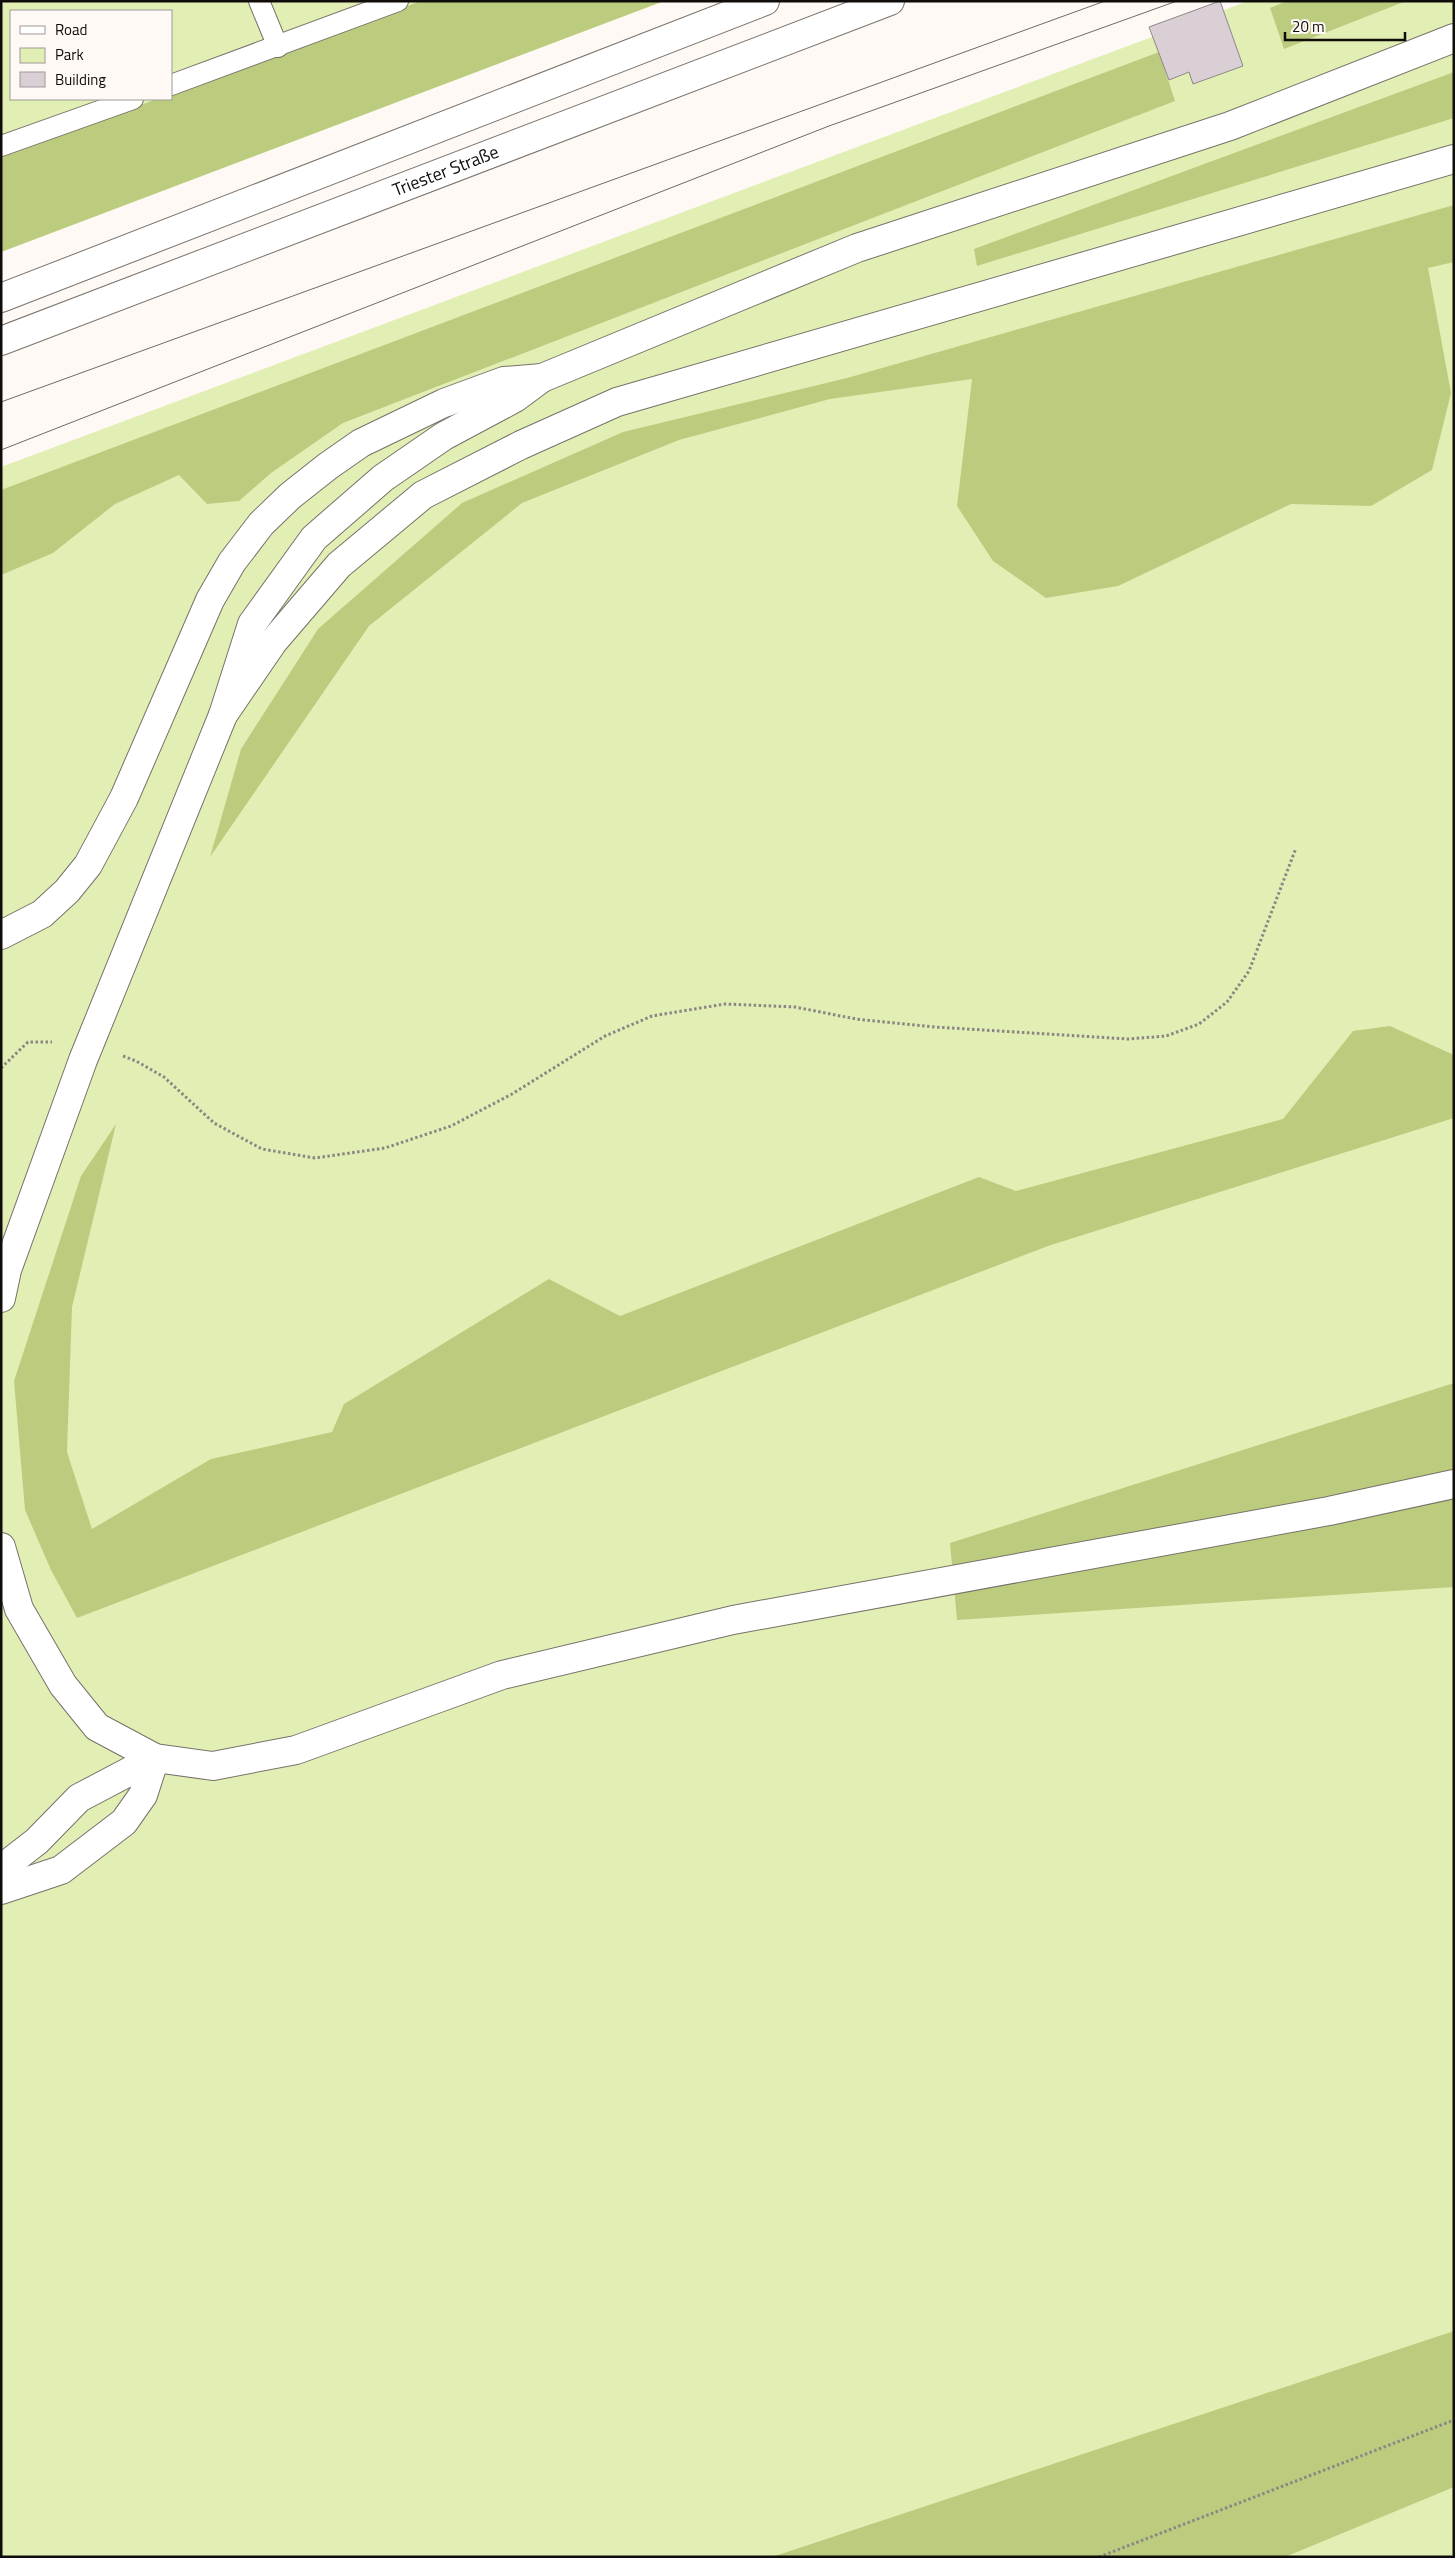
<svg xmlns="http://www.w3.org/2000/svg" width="1455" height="2558" font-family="'Titillium Web',sans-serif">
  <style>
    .green { fill: #e2efb4; fill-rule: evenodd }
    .forest { fill: #bccc7f }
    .building { fill: #dacfd4; stroke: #8f868a }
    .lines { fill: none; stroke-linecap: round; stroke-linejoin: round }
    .service-casing { stroke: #78716a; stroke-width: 22 }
    .minor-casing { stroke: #78716a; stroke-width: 30 }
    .primary-casing { stroke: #78716a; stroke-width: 30 }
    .motorway-casing { stroke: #78716a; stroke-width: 30 }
    .path { stroke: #8b8683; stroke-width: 3; stroke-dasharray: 2.5 2.5; stroke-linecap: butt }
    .service { stroke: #fff; stroke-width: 20 }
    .minor { stroke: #fff; stroke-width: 28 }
    .primary { stroke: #fff; stroke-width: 28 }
    .motorway { stroke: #fff; stroke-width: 28 }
    .tram { stroke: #6e6b68; stroke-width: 1 }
    .labels { text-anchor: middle; stroke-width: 4; stroke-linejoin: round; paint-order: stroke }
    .street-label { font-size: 18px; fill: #0f0c0a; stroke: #fef9f5 }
  </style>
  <rect width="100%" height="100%" fill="#fef9f5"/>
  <g class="green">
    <path d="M1 1H664L1 252ZM11 11H171V99H11Z"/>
    <polygon points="1248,1 1454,1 1454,2557 1,2557 1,467"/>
  </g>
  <g class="forest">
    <polygon points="421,1 664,1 1,252 1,156 157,99 171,99 171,93"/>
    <polygon points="1287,1 1406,1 1284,49 1270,8"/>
    <polygon points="1159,52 1175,101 343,423 271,473 239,501 207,504 179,475 115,504 53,553 1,575 1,490"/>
    <polygon points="1454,72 1454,118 977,266 974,249"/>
    <polygon points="1454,205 1454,262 1428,268 1451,393 1432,470 1371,506 1291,504 1118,586 1046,598 993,561 957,506 972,379 830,399 679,440 522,503 369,626 210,857 241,749 318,629 462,503 623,432 847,378"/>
    <polygon points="1390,1026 1454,1055 1454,1118 1048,1246 77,1618 51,1570 25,1510 14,1381 81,1176 116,1124 72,1307 67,1452 92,1529 211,1459 332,1432 344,1404 549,1279 620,1316 979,1177 1016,1191 1283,1119 1353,1031"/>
    <polygon points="1454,1383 1454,1587 957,1620 950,1543"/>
    <polygon points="1454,2331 1454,2487 1285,2557 772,2557"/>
  </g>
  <polygon class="building" points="1220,1 1243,66 1193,84 1189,72 1169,80 1149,27"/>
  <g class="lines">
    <defs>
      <g id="service">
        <polyline points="259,1 278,47"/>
        <polyline points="171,85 398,1"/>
        <polyline points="1,146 133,99"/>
      </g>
      <g id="minor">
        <polyline points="1,935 42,914 67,891 88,865 124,798 210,600 232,562 261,524 290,496 328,466 361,443 444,403 504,381 542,378"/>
        <polyline points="1,1298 7,1270 83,1060 223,715 252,624 314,538 383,478 444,436 515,398 542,378 857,248 1230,126 1454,38"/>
        <polyline points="1,1547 19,1609 63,1685 97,1727 155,1758 213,1766 296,1750 502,1675 733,1620 1329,1511 1454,1484"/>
        <polyline points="1,1869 37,1841 79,1798 155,1758"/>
        <polyline points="1,1890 61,1870 124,1822 143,1795 155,1758"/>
      </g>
      <g id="primary">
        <polyline points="1,298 765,1"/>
        <path id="s1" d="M1 341 890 1"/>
      </g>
      <polyline id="motorway" points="223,715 273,642 339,565 423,495 521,445 617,402 1454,159"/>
    </defs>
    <use href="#service" class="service-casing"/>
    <use href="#minor" class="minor-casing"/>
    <use href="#primary" class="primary-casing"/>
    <use href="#motorway" class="motorway-casing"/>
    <g class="path">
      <polyline points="123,1056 136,1061 164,1077 214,1123 262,1149 315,1158 385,1148 451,1126 512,1094 605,1036 652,1016 725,1004 795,1007 856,1019 935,1027 1128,1039 1166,1036 1199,1024 1227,1002 1249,971 1296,848"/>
      <polyline points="1,1068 28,1042 52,1042"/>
      <polyline points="1099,2557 1454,2420"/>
    </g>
    <use href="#service" class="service"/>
    <use href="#minor" class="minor"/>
    <use href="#primary" class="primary"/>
    <use href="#motorway" class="motorway"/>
    <g class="tram">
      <polyline points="1,402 1105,1"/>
      <polyline points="1,450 829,126 1177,1"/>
    </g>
  </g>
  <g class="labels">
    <g class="street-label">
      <text dy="6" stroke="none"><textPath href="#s1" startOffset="476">Triester Straße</textPath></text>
    </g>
  </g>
  <rect width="1455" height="2558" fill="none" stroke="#0f0c0a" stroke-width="5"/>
  <rect x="10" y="10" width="162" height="90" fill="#fef9f5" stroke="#9e9a97"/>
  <rect x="20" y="26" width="25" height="8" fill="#ffffff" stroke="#9e9a97"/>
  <text x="55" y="35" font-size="15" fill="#0f0c0a">Road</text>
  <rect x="20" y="48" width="25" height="15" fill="#e2efb4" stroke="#9e9a97"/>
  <text x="55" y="60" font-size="15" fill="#0f0c0a">Park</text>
  <rect x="20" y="72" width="25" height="15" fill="#dacfd4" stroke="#9e9a97"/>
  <text x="55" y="85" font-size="15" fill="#0f0c0a">Building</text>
  <path d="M1285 32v8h120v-8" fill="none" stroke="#0f0c0a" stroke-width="2.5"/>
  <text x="1292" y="32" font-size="15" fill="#0f0c0a" stroke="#fef9f5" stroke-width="4" paint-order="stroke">20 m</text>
</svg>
